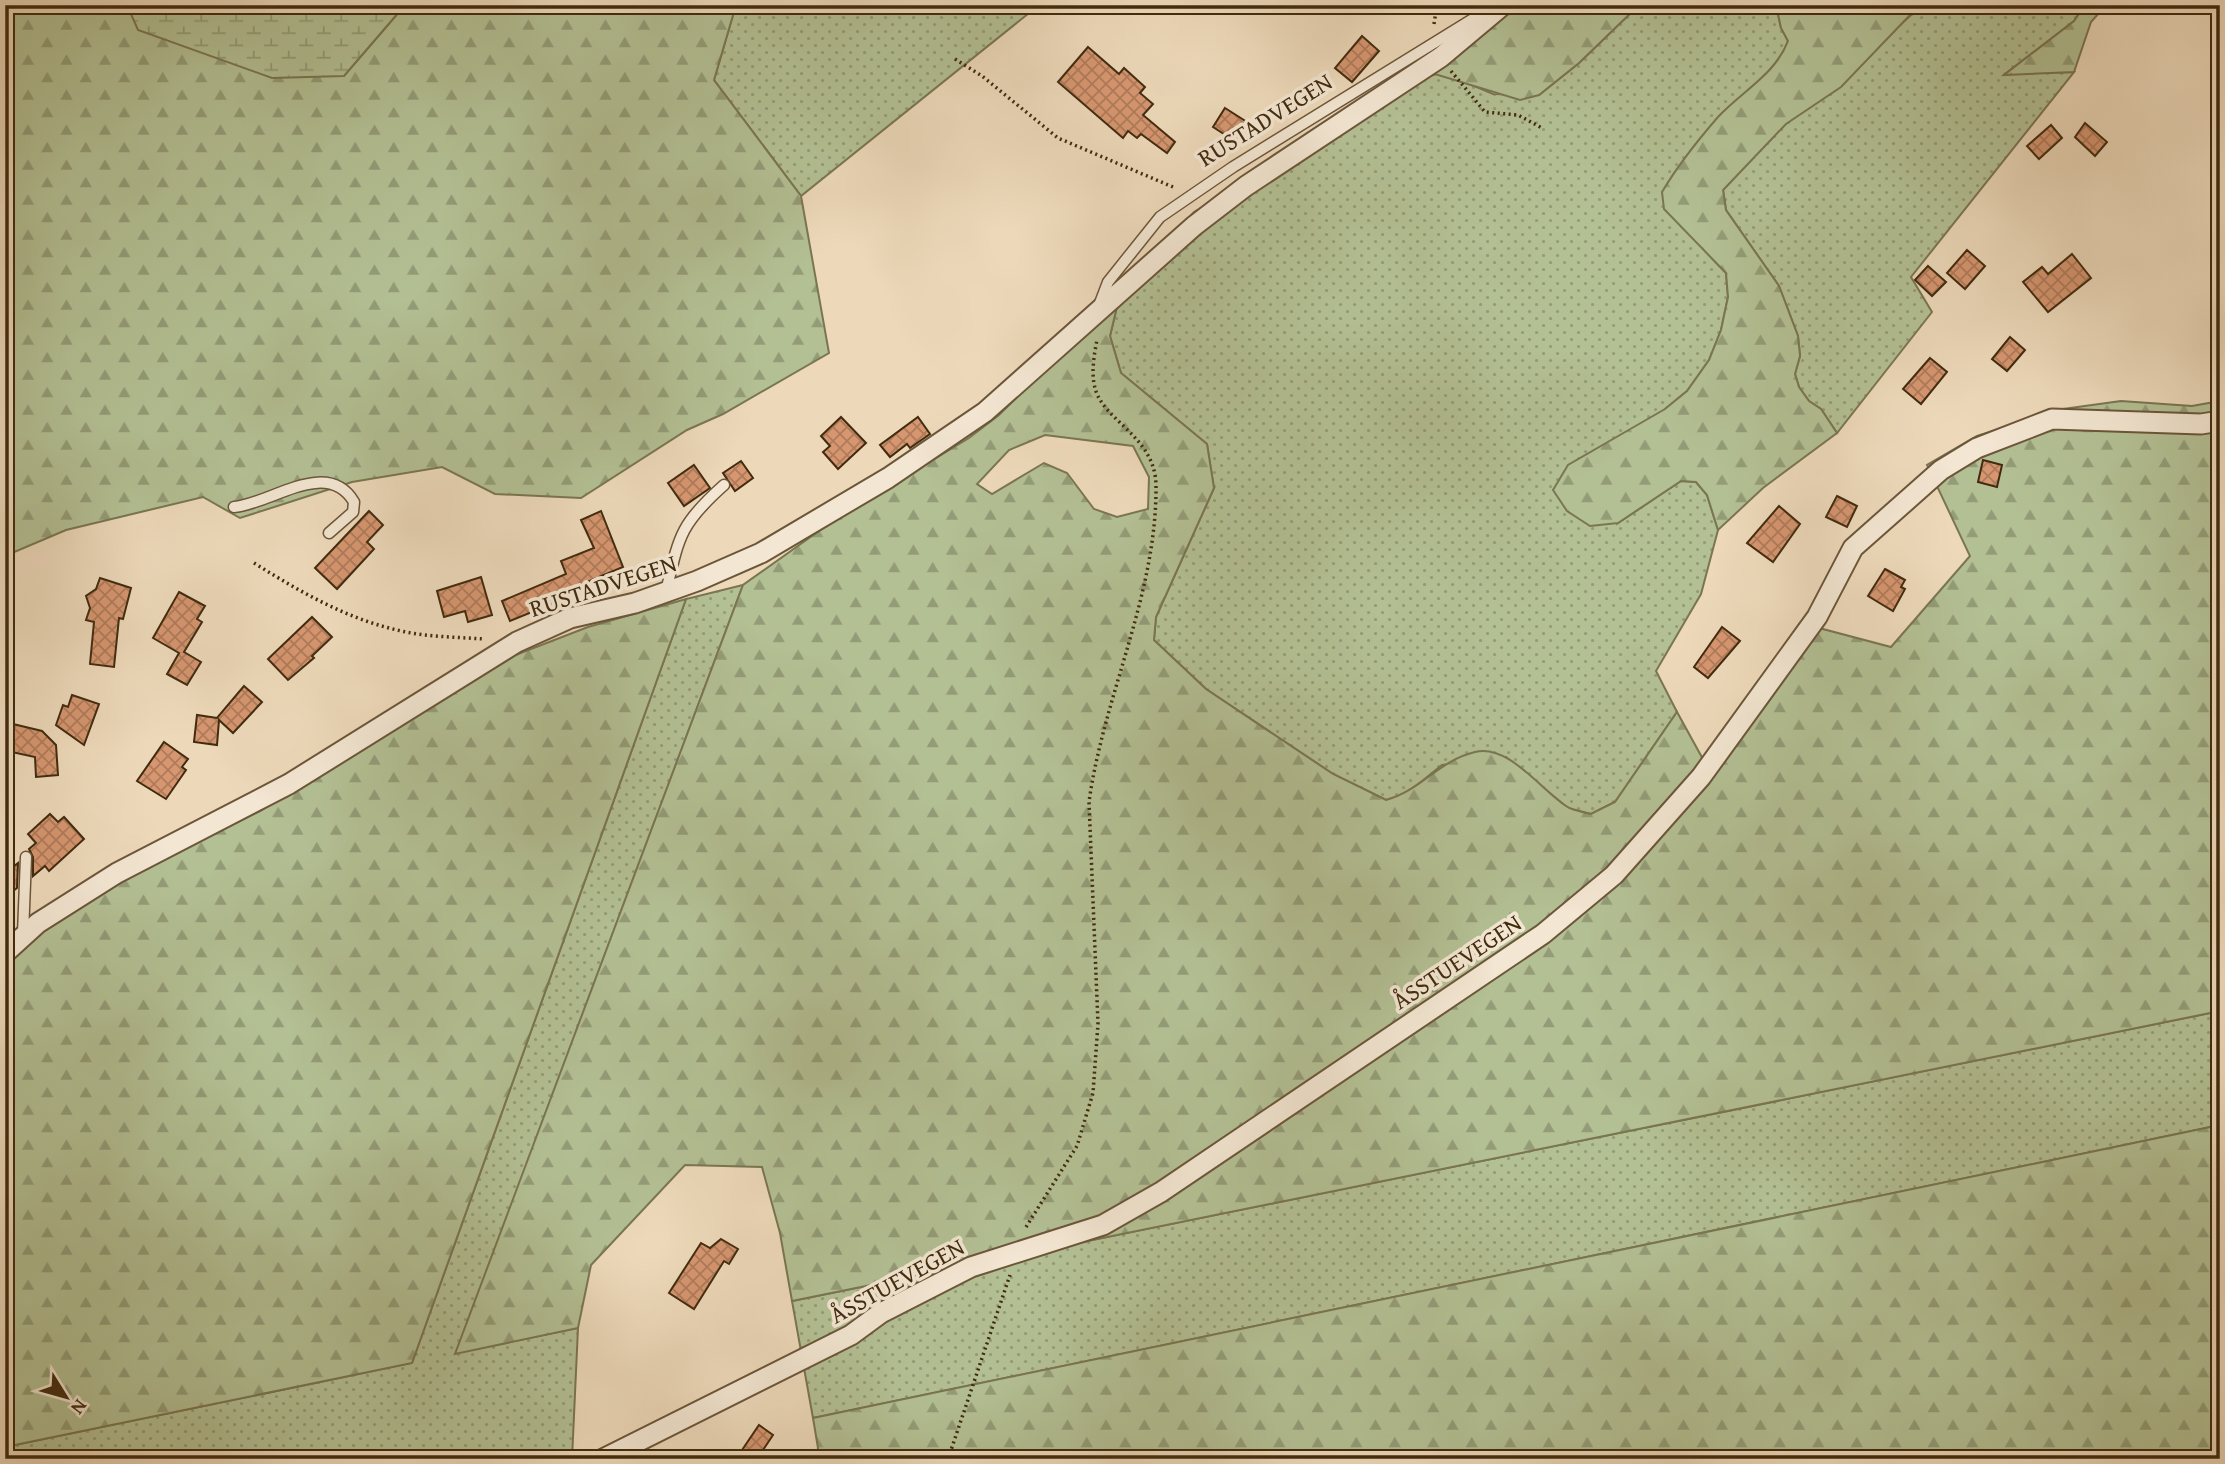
<svg xmlns="http://www.w3.org/2000/svg" width="2225" height="1464" font-family="'Gentium Book Plus',serif">
  <style>
    .grass { fill: url(#grass-dots); stroke: #7a7652; stroke-width: 2 }
    .forest { fill: url(#forest-firs); stroke: #7a7652; stroke-width: 2; fill-rule: evenodd }
    .wetland { fill: url(#wetland-marsh); stroke: #7a7652; stroke-width: 2 }
    .building { fill: url(#building-cross-hatch); stroke: #412b0f; stroke-width: 2 }
    .lines { fill: none; stroke-linecap: round; stroke-linejoin: round }
    .service-casing { stroke: #6c563a; stroke-width: 13 }
    .minor-casing { stroke: #6c563a; stroke-width: 23 }
    .path { stroke: #412b0f; stroke-width: 3.5; stroke-dasharray: 2 3.5; stroke-linecap: butt }
    .service { stroke: #f3e6d2; stroke-width: 10 }
    .minor { stroke: #f3e6d2; stroke-width: 19 }
    .labels { text-anchor: middle; stroke-width: 7; stroke-linejoin: round; paint-order: stroke }
    .street-label { font-size: 24px; fill: #412b0f; stroke: #f3e6d2 }
  </style>
  <defs>
    <pattern id="grass-dots" width="8" height="8" patternUnits="userSpaceOnUse" patternTransform="scale(1.75)"><rect width="8" height="8" fill="#b3c094"/><path d="M2 2h.1M6 6h.1" fill="none" stroke="#939c77" stroke-width="1.8" stroke-linecap="round"/></pattern>
    <pattern id="forest-firs" width="22" height="20" patternUnits="userSpaceOnUse" patternTransform="scale(1.75)"><rect width="22" height="20" fill="#b3c094"/><path d="M5 1l3.5 6h-7zM16 11l3.5 6h-7z" fill="#939c77"/></pattern>
    <pattern id="wetland-marsh" width="20" height="14" patternUnits="userSpaceOnUse" patternTransform="scale(1.75)"><rect width="20" height="14" fill="#b3c094"/><path d="M1 5h8M5 5V1M11 12h8M15 12V8" fill="none" stroke="#939c77"/></pattern>
    <pattern id="building-cross-hatch" width="8" height="8" patternUnits="userSpaceOnUse" patternTransform="scale(1.75)"><rect width="8" height="8" fill="#d69670"/><path d="M0 0l8 8M0 8l8-8" fill="none" stroke="#af7b5a"/></pattern>
  </defs>
  <rect width="100%" height="100%" fill="#edd9ba"/>
  <filter id="stains"><feTurbulence type="fractalNoise" baseFrequency=".00286" numOctaves="4"/><feColorMatrix values="0 0 0 0 .2 0 0 0 0 .09 0 0 0 0 .02 0 0 0 .5 -.17"/></filter>
  <radialGradient id="worn" r=".72"><stop offset=".6" stop-color="#630" stop-opacity="0"/><stop offset="1" stop-color="#630" stop-opacity=".3"/></radialGradient>
  <g class="grass">
    <polygon points="736,5 1039,5 801,196 714,80"/>
    <path d="M1639 5H1776L1781 28 1788 41C1776 73 1743 93 1719 116L1705 251 1726 273 1728 297 1721 330 1709 360 1687 391 1665 409 1618 523 1681 481 1696 482 1707 495 1718 530 1701 594 1656 671 1677 712 1615 802 1591 814 1568 808 1506 757 1442 765 1406 794 1386 800 1333 774 1206 689 1154 640 1156 617 1214 488 1207 444 1121 373 1110 336 1120 294 1194 212 1371 107 1402 85 1436 74 1465 82 1493 94 1539 95 1579 63Z"/>
    <polygon points="1926,5 2085,5 2074,21 2005,74 2074,72 1911,277 1932,312 1837,433 1821,409 1809,401 1799,387 1795,374 1800,356 1798,336 1779,286 1726,210 1723,190 1786,123 1811,105 1910,16"/>
    <polygon points="743,585 456,1353 578,1328 572,1459 5,1459 5,1447 412,1363 686,599"/>
    <polygon points="2220,1011 2220,1125 813,1418 792,1301"/>
  </g>
  <g class="forest">
    <polygon points="5,5 127,5 139,30 344,76 405,5 736,5 714,80 801,196 829,353 723,414 687,430 581,498 495,494 442,467 352,482 240,518 203,497 66,530 5,556"/>
    <polygon points="1505,5 1639,5 1579,63 1539,95 1520,100 1435,74 1402,85"/>
    <path d="M1776 5H1926L1909 16 1841 87 1786 124 1723 190 1726 210 1779 286 1798 336 1800 356 1795 374 1799 387 1809 401 1821 409 1837 433 1763 488 1718 530 1707 495 1696 482 1681 481 1618 523 1590 526 1567 511 1553 490 1568 465 1665 409 1687 391 1709 360 1721 330 1728 297 1726 273 1664 209 1662 192C1678 165 1698 140 1718 117 1742 91 1776 74 1788 41L1781 28Z"/>
    <polygon points="2085,5 2106,5 2091,22 2074,72 2004,75 2074,21"/>
    <path d="M1120 294 1110 336 1121 373 1207 444 1214 488 1156 617 1154 640 1206 689 1333 774 1386 800C1420 791 1440 760 1475 752 1509 744 1541 790 1566 806 1573 811 1583 812 1591 814L1615 802 1677 712 1704 761 1800 623 1891 647 1970 556 1927 465 1977 436 2063 409 2121 401 2192 406 2220 401V1011L792 1301 780 1233 762 1167 685 1165 591 1265 578 1328 455 1354 743 585 840 516 969 438 999 415ZM1045 435 1133 446 1149 477 1148 509 1117 517 1094 509 1067 473 1044 463 992 494 977 484 1009 450Z"/>
    <polygon points="686,599 412,1363 5,1447 5,962 44,926 134,873 260,811 505,659 588,627"/>
    <polygon points="2220,1125 2220,1459 815,1459 818,1448 813,1418"/>
  </g>
  <polygon class="wetland" points="405,5 344,76 272,78 138,30 127,5"/>
  <g class="building">
    <polygon points="1362,36 1379,51 1352,82 1335,68"/>
    <polygon points="1088,47 1119,74 1124,68 1145,87 1140,93 1153,104 1143,115 1175,142 1167,153 1141,134 1137,138 1128,131 1123,138 1058,82"/>
    <polygon points="1225,108 1247,122 1235,141 1213,127"/>
    <polygon points="2085,123 2107,142 2095,156 2075,137"/>
    <polygon points="2051,125 2062,138 2039,159 2027,146"/>
    <polygon points="1967,250 1985,266 1965,289 1947,273"/>
    <polygon points="2072,254 2091,278 2048,312 2023,282 2042,267 2048,274"/>
    <polygon points="1928,266 1946,282 1932,296 1915,280"/>
    <polygon points="2010,337 2025,350 2007,371 1992,359"/>
    <polygon points="1930,358 1947,372 1921,404 1903,389"/>
    <polygon points="841,417 866,443 838,469 823,452 830,446 821,436"/>
    <polygon points="918,417 930,434 910,448 907,444 890,457 880,445"/>
    <polygon points="1983,460 2002,465 1997,487 1978,482"/>
    <polygon points="741,461 753,478 735,491 723,473"/>
    <polygon points="694,465 710,488 684,506 668,483"/>
    <polygon points="1837,496 1857,506 1847,527 1826,517"/>
    <polygon points="1779,506 1800,524 1773,562 1747,543"/>
    <polygon points="369,511 383,525 367,542 374,549 337,589 315,568"/>
    <polygon points="601,511 623,567 556,595 559,601 510,621 502,601 566,574 561,561 594,548 581,520"/>
    <polygon points="1885,569 1905,580 1901,587 1905,589 1893,611 1868,596"/>
    <polygon points="481,577 492,615 468,622 465,611 444,617 437,591"/>
    <polygon points="100,578 131,588 123,619 119,618 114,667 90,664 94,622 86,620 90,608 86,596 96,589"/>
    <polygon points="179,592 205,606 197,619 202,622 184,652 201,662 187,685 167,674 179,653 153,638"/>
    <polygon points="312,617 332,637 312,656 314,658 288,680 268,659"/>
    <polygon points="1722,627 1740,641 1708,678 1694,667"/>
    <polygon points="244,686 262,702 233,733 219,720 217,745 194,742 197,715 217,718"/>
    <polygon points="72,695 99,704 84,745 56,725 63,705 68,707"/>
    <polygon points="13,724 42,731 56,745 58,775 36,777 35,757 7,751"/>
    <polygon points="164,742 188,759 182,767 186,770 166,799 137,781"/>
    <polygon points="50,814 58,822 64,817 84,839 49,871 45,866 33,876 33,857 29,849 36,843 28,834"/>
    <polygon points="18,863 17,888 5,897 5,873"/>
    <polygon points="721,1239 738,1249 729,1264 724,1261 694,1309 669,1293 701,1243 710,1248"/>
    <polygon points="759,1425 773,1435 757,1459 736,1459"/>
  </g>
  <g class="lines">
    <defs>
      <g id="service">
        <polyline points="1100,303 1108,282 1160,217 1233,167 1481,14"/>
        <path d="M234 507C271 504 327 457 354 502L353 512 329 533"/>
        <path d="M666 592C679 536 680 524 724 485"/>
        <polyline points="23,934 26,857"/>
      </g>
      <g id="minor">
        <polyline points="5,953 38,923 117,873 289,784 517,642 570,618 635,603 697,581 761,553 888,478 985,412 1194,226 1246,186 1441,57 1503,5"/>
        <polyline points="603,1459 851,1335 881,1313 971,1267 1103,1225 1161,1192 1543,934 1614,875 1701,777 1817,617 1853,548 1941,470 1977,448 2052,419 2201,424 2220,421"/>
      </g>
    </defs>
    <use href="#service" class="service-casing"/>
    <use href="#minor" class="minor-casing"/>
    <g class="path">
      <polyline points="1434,24 1437,5"/>
      <polyline points="955,59 982,76 1058,138 1173,187"/>
      <polyline points="1451,71 1485,112 1518,115 1542,128"/>
      <path d="M254 563C299 591 345 618 397 630 425 637 455 637 484 639"/>
      <path d="M1026 1227 1077 1146 1093 1093 1098 1024 1089 802C1104 694 1157 595 1156 485 1155 436 1103 421 1095 388 1091 373 1094 355 1097 340"/>
      <polyline points="948,1459 1010,1275"/>
    </g>
    <use href="#service" class="service"/>
    <use href="#minor" class="minor"/>
  </g>
  <g class="labels">
    <g class="street-label">
      <text transform="translate(1265 120) rotate(-32)" y="8">RUSTADVEGEN</text>
      <text transform="translate(603 586) rotate(-18)" y="8">RUSTADVEGEN</text>
      <text transform="translate(1457 962) rotate(-34)" y="8">ÅSSTUEVEGEN</text>
      <text transform="translate(897 1281) rotate(-29)" y="8">ÅSSTUEVEGEN</text>
    </g>
  </g>
  <rect width="2225" height="1464" fill="none" stroke="#edd9ba" stroke-width="28"/>
  <rect x="7" y="7" width="2211" height="1450" fill="none" stroke="#412b0f" stroke-width="3.5"/>
  <rect x="14" y="14" width="2197" height="1436" fill="none" stroke="#412b0f" stroke-width="2"/>
  <g transform="translate(66 1397) rotate(127)" stroke="#f3e6d2" stroke-width="5" paint-order="stroke">
  <path d="M0-5L12 26L0 18L-12 26Z" fill="#412b0f"/>
  <text y="-10" font-size="19" font-weight="bold" text-anchor="middle" fill="#412b0f">N</text>
  </g>
  <rect width="100%" height="100%" filter="url(#stains)"/>
  <rect width="100%" height="100%" fill="url(#worn)"/>
</svg>
